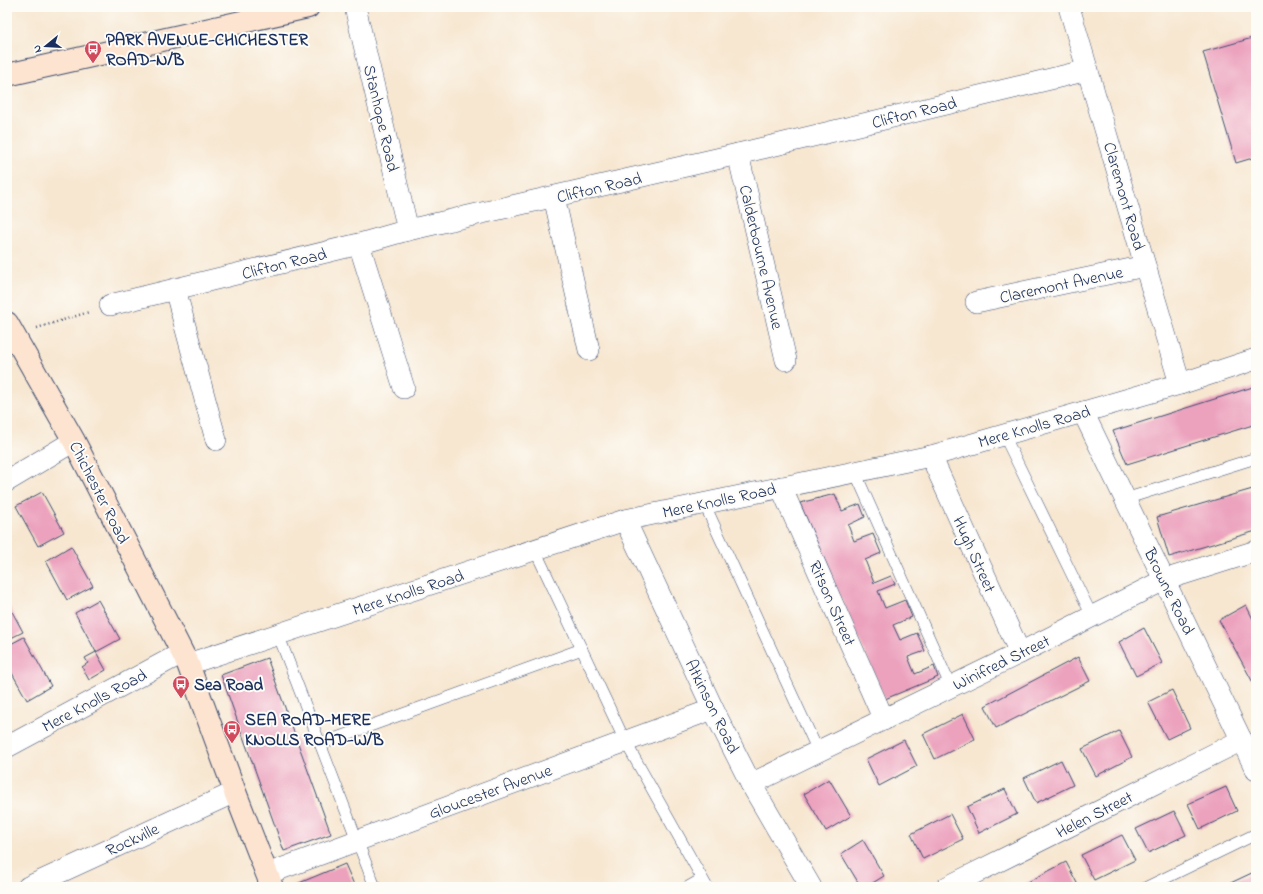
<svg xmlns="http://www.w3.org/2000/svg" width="1263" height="894" font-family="'Indie Flower',sans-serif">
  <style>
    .building { fill: #eca2bd }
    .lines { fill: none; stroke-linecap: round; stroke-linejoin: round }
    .lane-casing { stroke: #3c4b6f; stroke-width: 12 }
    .street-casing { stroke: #3c4b6f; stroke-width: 22 }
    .secondary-casing { stroke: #3c4b6f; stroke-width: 24 }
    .path { stroke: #3c4b6f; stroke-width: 2.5; stroke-dasharray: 1 3; stroke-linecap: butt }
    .lane { stroke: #fff; stroke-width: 11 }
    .street { stroke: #fff; stroke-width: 21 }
    .secondary { stroke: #fde4d0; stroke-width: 22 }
    .labels { text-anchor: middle; stroke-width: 4; stroke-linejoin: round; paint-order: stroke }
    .poi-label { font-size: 17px; font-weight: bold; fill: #1b2f5e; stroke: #fdfcf7; text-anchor: start }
    .street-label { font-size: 17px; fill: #1b2f5e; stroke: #fdfcf7 }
  </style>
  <rect width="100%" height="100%" fill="#fdfcf7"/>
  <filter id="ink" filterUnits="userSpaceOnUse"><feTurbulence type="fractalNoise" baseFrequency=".025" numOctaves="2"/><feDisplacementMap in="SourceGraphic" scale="8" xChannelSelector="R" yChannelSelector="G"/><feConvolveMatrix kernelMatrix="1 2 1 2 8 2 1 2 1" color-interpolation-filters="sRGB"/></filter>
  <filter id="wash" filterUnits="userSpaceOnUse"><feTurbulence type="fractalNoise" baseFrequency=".012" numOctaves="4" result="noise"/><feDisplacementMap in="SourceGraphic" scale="16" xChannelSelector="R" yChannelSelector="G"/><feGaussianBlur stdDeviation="0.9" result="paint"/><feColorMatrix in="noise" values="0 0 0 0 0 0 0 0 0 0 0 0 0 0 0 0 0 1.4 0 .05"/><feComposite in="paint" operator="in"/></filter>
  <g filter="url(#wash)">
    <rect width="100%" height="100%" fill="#f7e7d1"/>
    <g id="blocks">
      <g class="building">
        <polygon points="1256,37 1256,157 1236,163 1203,52"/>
        <polygon points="1256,386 1256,424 1127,464 1113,431"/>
        <polygon points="1256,488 1256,531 1169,557 1157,517"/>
        <polygon points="42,492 64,532 38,546 16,506"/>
        <polygon points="835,494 842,511 860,504 865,517 848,525 854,541 873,534 881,553 865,560 874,583 891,576 895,584 878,591 885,608 905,600 912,617 893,625 900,640 917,633 925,651 908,657 915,674 934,666 938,677 885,699 800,503"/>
        <polygon points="71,546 93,586 67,600 46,561"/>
        <polygon points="98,600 120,639 96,652 75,613"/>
        <polygon points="7,602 23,632 7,640"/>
        <polygon points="1246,605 1256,625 1256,688 1219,620"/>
        <polygon points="1144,628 1162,663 1136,676 1119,642"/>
        <polygon points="24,637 51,686 27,700 7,664 7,646"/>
        <polygon points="96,652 106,670 89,680 82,667 88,663 85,658"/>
        <polygon points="1078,657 1090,681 996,728 985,706"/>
        <polygon points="267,658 331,834 284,851 221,675"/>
        <polygon points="1172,690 1190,728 1167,739 1148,702"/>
        <polygon points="963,714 975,739 935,759 923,734"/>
        <polygon points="1119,731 1132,757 1096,776 1082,749"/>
        <polygon points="904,740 917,766 879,786 866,759"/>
        <polygon points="1061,760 1073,785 1036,803 1024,778"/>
        <polygon points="829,779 851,816 826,831 804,794"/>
        <polygon points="1226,787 1237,811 1200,829 1188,804"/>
        <polygon points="1005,789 1017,814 979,833 967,807"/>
        <polygon points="1174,811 1186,835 1148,853 1136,829"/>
        <polygon points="950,814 963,839 923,859 911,834"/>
        <polygon points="1122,835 1135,860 1094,880 1081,855"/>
        <polygon points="863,840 884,876 866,887 861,887 841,854"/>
        <polygon points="1066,862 1079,887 1028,887 1026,883"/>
        <polygon points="345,864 355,887 292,887 292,886"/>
        <polygon points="1256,871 1256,887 1222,887"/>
      </g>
    </g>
  </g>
  <g filter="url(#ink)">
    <use href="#blocks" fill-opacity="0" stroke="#3c4b6f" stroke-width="1"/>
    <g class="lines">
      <defs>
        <g id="lane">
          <polyline points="1004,435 1092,616"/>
          <polyline points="855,472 951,687"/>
          <polyline points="1125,499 1256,458"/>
          <polyline points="704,503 818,751"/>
          <polyline points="535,550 625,741 707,887"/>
          <polyline points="278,634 375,887"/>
          <polyline points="320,744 582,649"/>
          <polyline points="688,887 702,879"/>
          <polyline points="1147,887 1256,834"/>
        </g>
        <g id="street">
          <polyline points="355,7 408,230"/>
          <polyline points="1069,7 1180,384"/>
          <polyline points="738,154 786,360"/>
          <polyline points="554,197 589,350"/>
          <polyline points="359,244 404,388"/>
          <polyline points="175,289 216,440"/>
          <polyline points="976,302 1145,266"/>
          <polyline points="110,305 359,244 408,230 738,154 1088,70"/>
          <polyline points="1083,412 1256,770"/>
          <polyline points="931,456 1020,653"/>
          <polyline points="7,481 74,441"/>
          <polyline points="781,487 884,720"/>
          <polyline points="625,520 713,709 751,784 811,887"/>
          <polyline points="188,664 625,520 931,456 1180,384 1256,359"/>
          <polyline points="7,747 182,653"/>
          <polyline points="751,784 1020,653 1164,580 1256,551"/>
          <polyline points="267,874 713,709"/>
          <polyline points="28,887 235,792"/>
          <polyline points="947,887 1242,740"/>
        </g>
        <g id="secondary">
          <polyline points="7,75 308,7"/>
          <polyline points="7,323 74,441 188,664 235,792 272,887"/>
        </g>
      </defs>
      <use href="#lane" class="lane-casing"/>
      <use href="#street" class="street-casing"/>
      <use href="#secondary" class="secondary-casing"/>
      <polyline class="path" points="37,328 89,312"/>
      <use href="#lane" class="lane"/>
      <use href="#street" class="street"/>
      <use href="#secondary" class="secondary"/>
    </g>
  </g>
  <defs>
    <symbol id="bus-pin" viewBox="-11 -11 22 30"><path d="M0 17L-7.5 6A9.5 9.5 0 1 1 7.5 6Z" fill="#d1495b" stroke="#fdfcf7"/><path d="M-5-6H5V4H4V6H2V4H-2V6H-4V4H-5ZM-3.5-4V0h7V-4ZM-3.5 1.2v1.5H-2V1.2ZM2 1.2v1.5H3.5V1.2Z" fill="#fff"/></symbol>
  </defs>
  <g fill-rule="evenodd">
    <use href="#bus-pin" x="83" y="39" width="20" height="27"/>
    <use href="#bus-pin" x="171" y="674" width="20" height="27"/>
    <use href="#bus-pin" x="222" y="719" width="20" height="27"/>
  </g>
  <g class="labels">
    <g class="poi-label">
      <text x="106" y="45">PARK AVENUE-CHICHESTER<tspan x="106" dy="20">ROAD-N/B</tspan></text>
      <text x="194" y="690">Sea Road</text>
      <text x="245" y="725">SEA ROAD-MERE<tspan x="245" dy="20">KNOLLS ROAD-W/B</tspan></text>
    </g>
    <g class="street-label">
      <text transform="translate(914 112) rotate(-14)" y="6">Clifton Road</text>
      <text transform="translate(382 118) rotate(77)" y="6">Stanhope Road</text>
      <text transform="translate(599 187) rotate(-13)" y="6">Clifton Road</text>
      <text transform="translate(1125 196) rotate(74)" y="6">Claremont Road</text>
      <text transform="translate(762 257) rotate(77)" y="6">Calderbourne Avenue</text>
      <text transform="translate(284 263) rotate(-14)" y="6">Clifton Road</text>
      <text transform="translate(1061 284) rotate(-12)" y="6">Claremont Avenue</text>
      <text transform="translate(1034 426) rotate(-16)" y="6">Mere Knolls Road</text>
      <text transform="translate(100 492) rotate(63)" y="6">Chichester Road</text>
      <text transform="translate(719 500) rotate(-12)" y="6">Mere Knolls Road</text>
      <text transform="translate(975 554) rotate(66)" y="6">Hugh Street</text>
      <text transform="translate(1170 591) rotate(64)" y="6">Browne Road</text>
      <text transform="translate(408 592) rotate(-18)" y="6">Mere Knolls Road</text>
      <text transform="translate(833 603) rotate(66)" y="6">Ritson Street</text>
      <text transform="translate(1001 662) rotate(-26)" y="6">Winifred Street</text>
      <text transform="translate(94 700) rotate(-28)" y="6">Mere Knolls Road</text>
      <text transform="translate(713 706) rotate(64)" y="6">Atkinson Road</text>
      <text transform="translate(490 791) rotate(-20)" y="6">Gloucester Avenue</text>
      <text transform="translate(1094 814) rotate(-27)" y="6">Helen Street</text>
      <text transform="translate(132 839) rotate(-25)" y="6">Rockville</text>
    </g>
  </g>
  <rect width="1263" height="894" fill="none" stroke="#fdfcf7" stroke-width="24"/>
  <g transform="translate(46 46) rotate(252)" stroke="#fdfcf7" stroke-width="3" paint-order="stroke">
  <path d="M0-3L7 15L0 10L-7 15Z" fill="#1b2f5e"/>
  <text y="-6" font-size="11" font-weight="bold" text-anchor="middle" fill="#1b2f5e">N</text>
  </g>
</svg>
